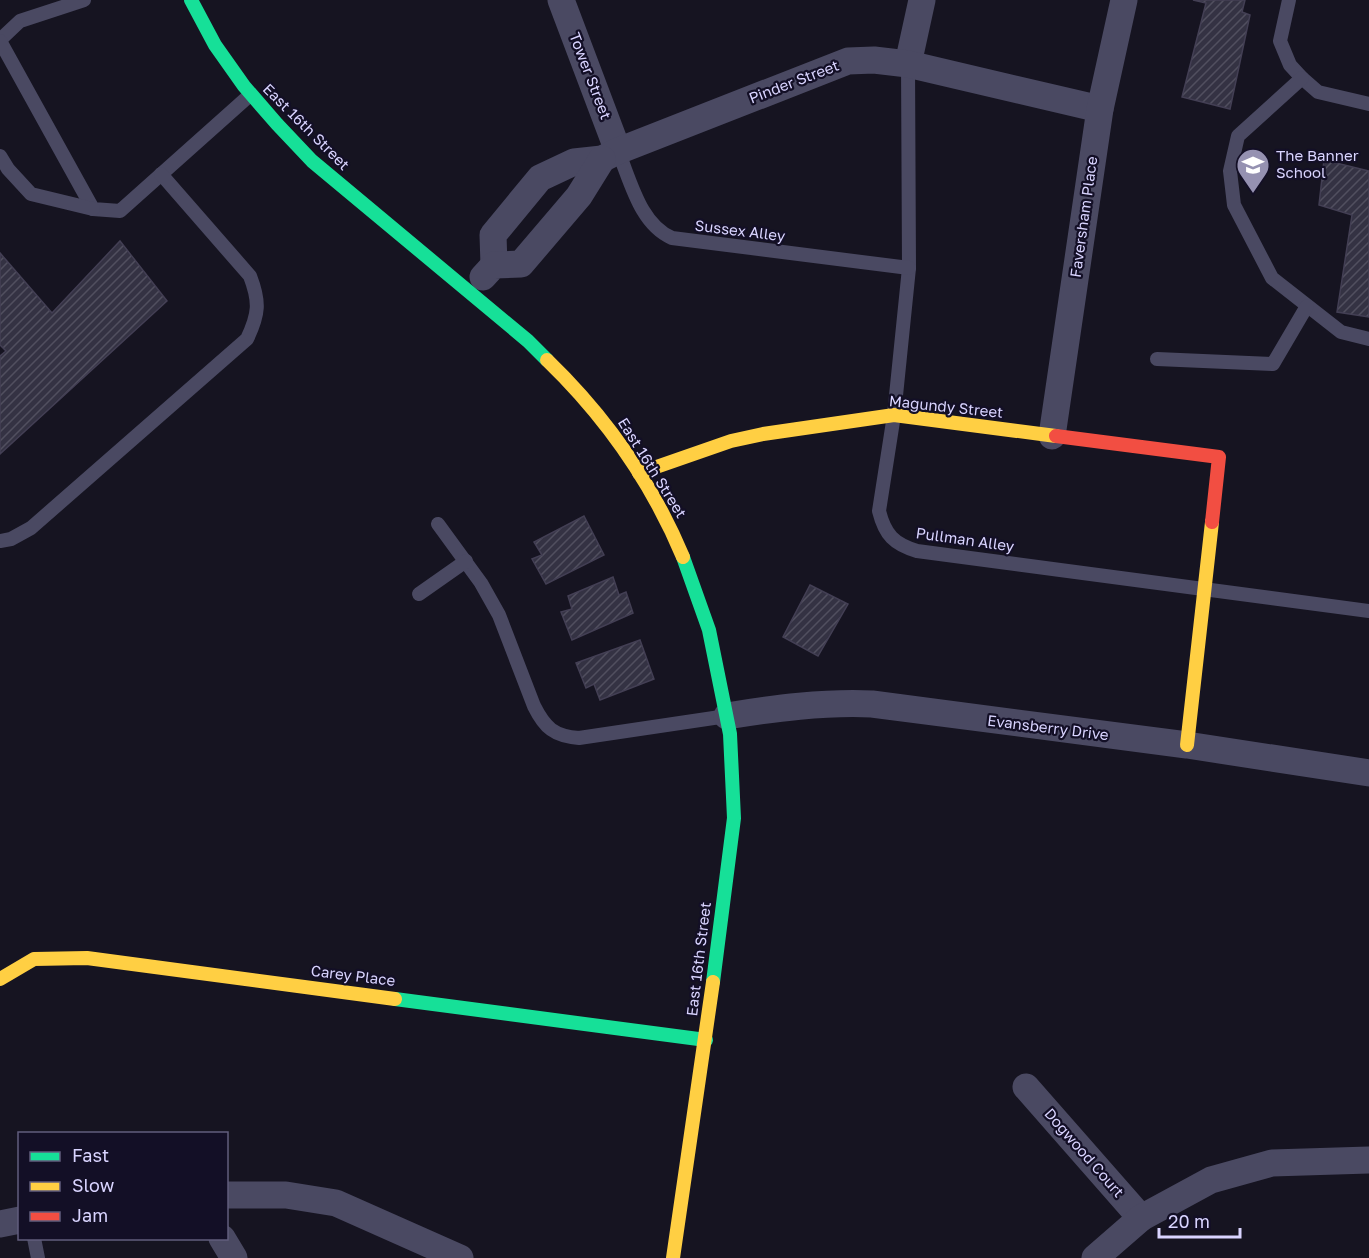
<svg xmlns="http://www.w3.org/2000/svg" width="1369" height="1258" font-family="'Golos Text',sans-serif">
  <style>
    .building { fill: url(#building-hatch); stroke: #433f54; stroke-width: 1.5 }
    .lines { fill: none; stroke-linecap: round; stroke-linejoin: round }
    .lane { stroke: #4a4962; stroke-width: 14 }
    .street { stroke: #4a4962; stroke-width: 27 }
    .fast { stroke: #16e098; stroke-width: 14 }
    .slow { stroke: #ffcf43; stroke-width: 14 }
    .jam { stroke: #f24e42; stroke-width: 14 }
    .labels { text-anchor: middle; stroke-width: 4.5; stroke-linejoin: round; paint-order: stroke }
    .street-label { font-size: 15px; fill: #d9d4ff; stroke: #130f26 }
    .poi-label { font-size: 15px; fill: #d9d4ff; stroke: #130f26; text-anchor: start }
  </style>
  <defs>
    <pattern id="building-hatch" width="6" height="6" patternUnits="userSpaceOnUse" patternTransform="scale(1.5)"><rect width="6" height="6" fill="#343243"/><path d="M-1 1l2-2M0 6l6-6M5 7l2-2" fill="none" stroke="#514f5f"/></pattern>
  </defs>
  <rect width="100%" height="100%" fill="#161421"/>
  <g class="building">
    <polygon points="1193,0 1245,0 1242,12 1250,15 1230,109 1182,97 1206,3"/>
    <polygon points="1324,160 1369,171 1369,317 1337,312 1352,215 1319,205"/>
    <polygon points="120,241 167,301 0,454 0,356 6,351 0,345 0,253 52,313"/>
    <polygon points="584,516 604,555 546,584 532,559 542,555 534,542"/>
    <polygon points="613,577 619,595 626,592 633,613 572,640 561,612 572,609 568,596"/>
    <polygon points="810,585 848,604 818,656 783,637"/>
    <polygon points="640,640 654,679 600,700 594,684 586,688 576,663"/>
  </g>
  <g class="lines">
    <g class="lane">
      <polyline points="1289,0 1280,41 1290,65 1302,78 1318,92 1369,104"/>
      <polyline points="0,40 20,21 84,0"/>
      <polyline points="0,41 93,209 120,211 250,95"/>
      <path d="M908 64 909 268 894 415 879 511C885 535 894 544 917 551L1369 611"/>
      <polyline points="1302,78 1238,136 1230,171 1234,205 1272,278 1341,332 1369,339"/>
      <path d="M618 151C631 182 640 224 672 238L909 268"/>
      <polyline points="0,156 8,169 31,194 93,209"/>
      <polyline points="1157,359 1273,364 1307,306"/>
      <path d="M438 524 481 583 499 615 534 706C545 728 554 736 579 738L727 716"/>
      <path d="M0 541 11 539 31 528 247 339C259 314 260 302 250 276L161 174"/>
      <polyline points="419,594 466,561"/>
      <polyline points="34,1238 38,1258"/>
    </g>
    <g class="street">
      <polyline points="561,0 618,151"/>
      <polyline points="908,64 922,0"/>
      <polyline points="494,265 493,235 540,178 574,162 602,159 618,151 848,61 874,60 908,64 1100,109"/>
      <polyline points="483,277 494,265 521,264 579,196 602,159"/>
      <polyline points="1052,436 1100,109 1124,0"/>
      <path d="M727 716C776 708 823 702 872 704L1187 745 1369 773"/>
      <polyline points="1026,1087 1141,1218"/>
      <polyline points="226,1195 286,1195 336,1203 460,1258"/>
      <polyline points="0,1224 20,1220"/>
      <polyline points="222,1238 234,1258"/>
      <polyline points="1095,1258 1141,1218 1211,1180 1272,1163 1369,1160"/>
    </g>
    <g class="fast">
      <polyline points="191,0 215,45 244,86 277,124 312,161 528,341 547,360"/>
      <polyline points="683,557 709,630 730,734 734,818 713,982"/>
      <polyline points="395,999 706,1040"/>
    </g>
    <g class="slow">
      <path d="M547 360C605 416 652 483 683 557"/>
      <polyline points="639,473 731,441 763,434 894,415 1056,436"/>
      <polyline points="1187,745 1212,522"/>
      <polyline points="0,979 34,959 87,958 395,999"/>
      <polyline points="673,1258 713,982"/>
    </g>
    <polyline class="jam" points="1056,436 1219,457 1212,522"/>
  </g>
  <defs>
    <symbol id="school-pin" viewBox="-11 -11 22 30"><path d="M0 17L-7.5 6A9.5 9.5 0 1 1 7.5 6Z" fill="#9591b1" stroke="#130f26"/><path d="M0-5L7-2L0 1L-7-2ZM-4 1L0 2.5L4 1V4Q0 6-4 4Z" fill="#fff"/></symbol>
  </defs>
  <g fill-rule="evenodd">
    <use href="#school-pin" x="1234" y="146" width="38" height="52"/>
  </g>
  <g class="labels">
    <g class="street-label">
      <text transform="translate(590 76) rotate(69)" y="5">Tower Street</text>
      <text transform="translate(794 82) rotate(-21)" y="5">Pinder Street</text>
      <text transform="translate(306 127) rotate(45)" y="5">East 16th Street</text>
      <text transform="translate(1084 217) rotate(-82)" y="5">Faversham Place</text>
      <text transform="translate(740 231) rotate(7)" y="5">Sussex Alley</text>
      <text transform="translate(946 407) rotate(6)" y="5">Magundy Street</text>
      <text transform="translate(652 468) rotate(58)" y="5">East 16th Street</text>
      <text transform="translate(965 540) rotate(8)" y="5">Pullman Alley</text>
      <text transform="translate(1048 728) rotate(7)" y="5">Evansberry Drive</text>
      <text transform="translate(699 959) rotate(-83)" y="5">East 16th Street</text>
      <text transform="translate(353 976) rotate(7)" y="5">Carey Place</text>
      <text transform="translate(1084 1153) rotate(49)" y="5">Dogwood Court</text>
    </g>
    <g class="poi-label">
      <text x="1276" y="161">The Banner<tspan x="1276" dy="17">School</tspan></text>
    </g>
  </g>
  <rect x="18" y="1132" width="210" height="108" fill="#130f26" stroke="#625e7d" stroke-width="1.5"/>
  <rect x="30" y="1152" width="30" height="9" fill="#16e098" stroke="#625e7d" stroke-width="1.5"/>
  <text x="72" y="1162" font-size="18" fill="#d9d4ff">Fast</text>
  <rect x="30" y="1182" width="30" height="9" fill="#ffcf43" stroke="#625e7d" stroke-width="1.5"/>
  <text x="72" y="1192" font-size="18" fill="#d9d4ff">Slow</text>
  <rect x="30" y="1212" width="30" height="9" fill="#f24e42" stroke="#625e7d" stroke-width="1.5"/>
  <text x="72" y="1222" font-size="18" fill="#d9d4ff">Jam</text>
  <path d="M1159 1228v9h81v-9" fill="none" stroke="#d9d4ff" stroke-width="3"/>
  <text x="1168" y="1228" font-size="18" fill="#d9d4ff" stroke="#130f26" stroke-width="4.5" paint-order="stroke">20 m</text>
</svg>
